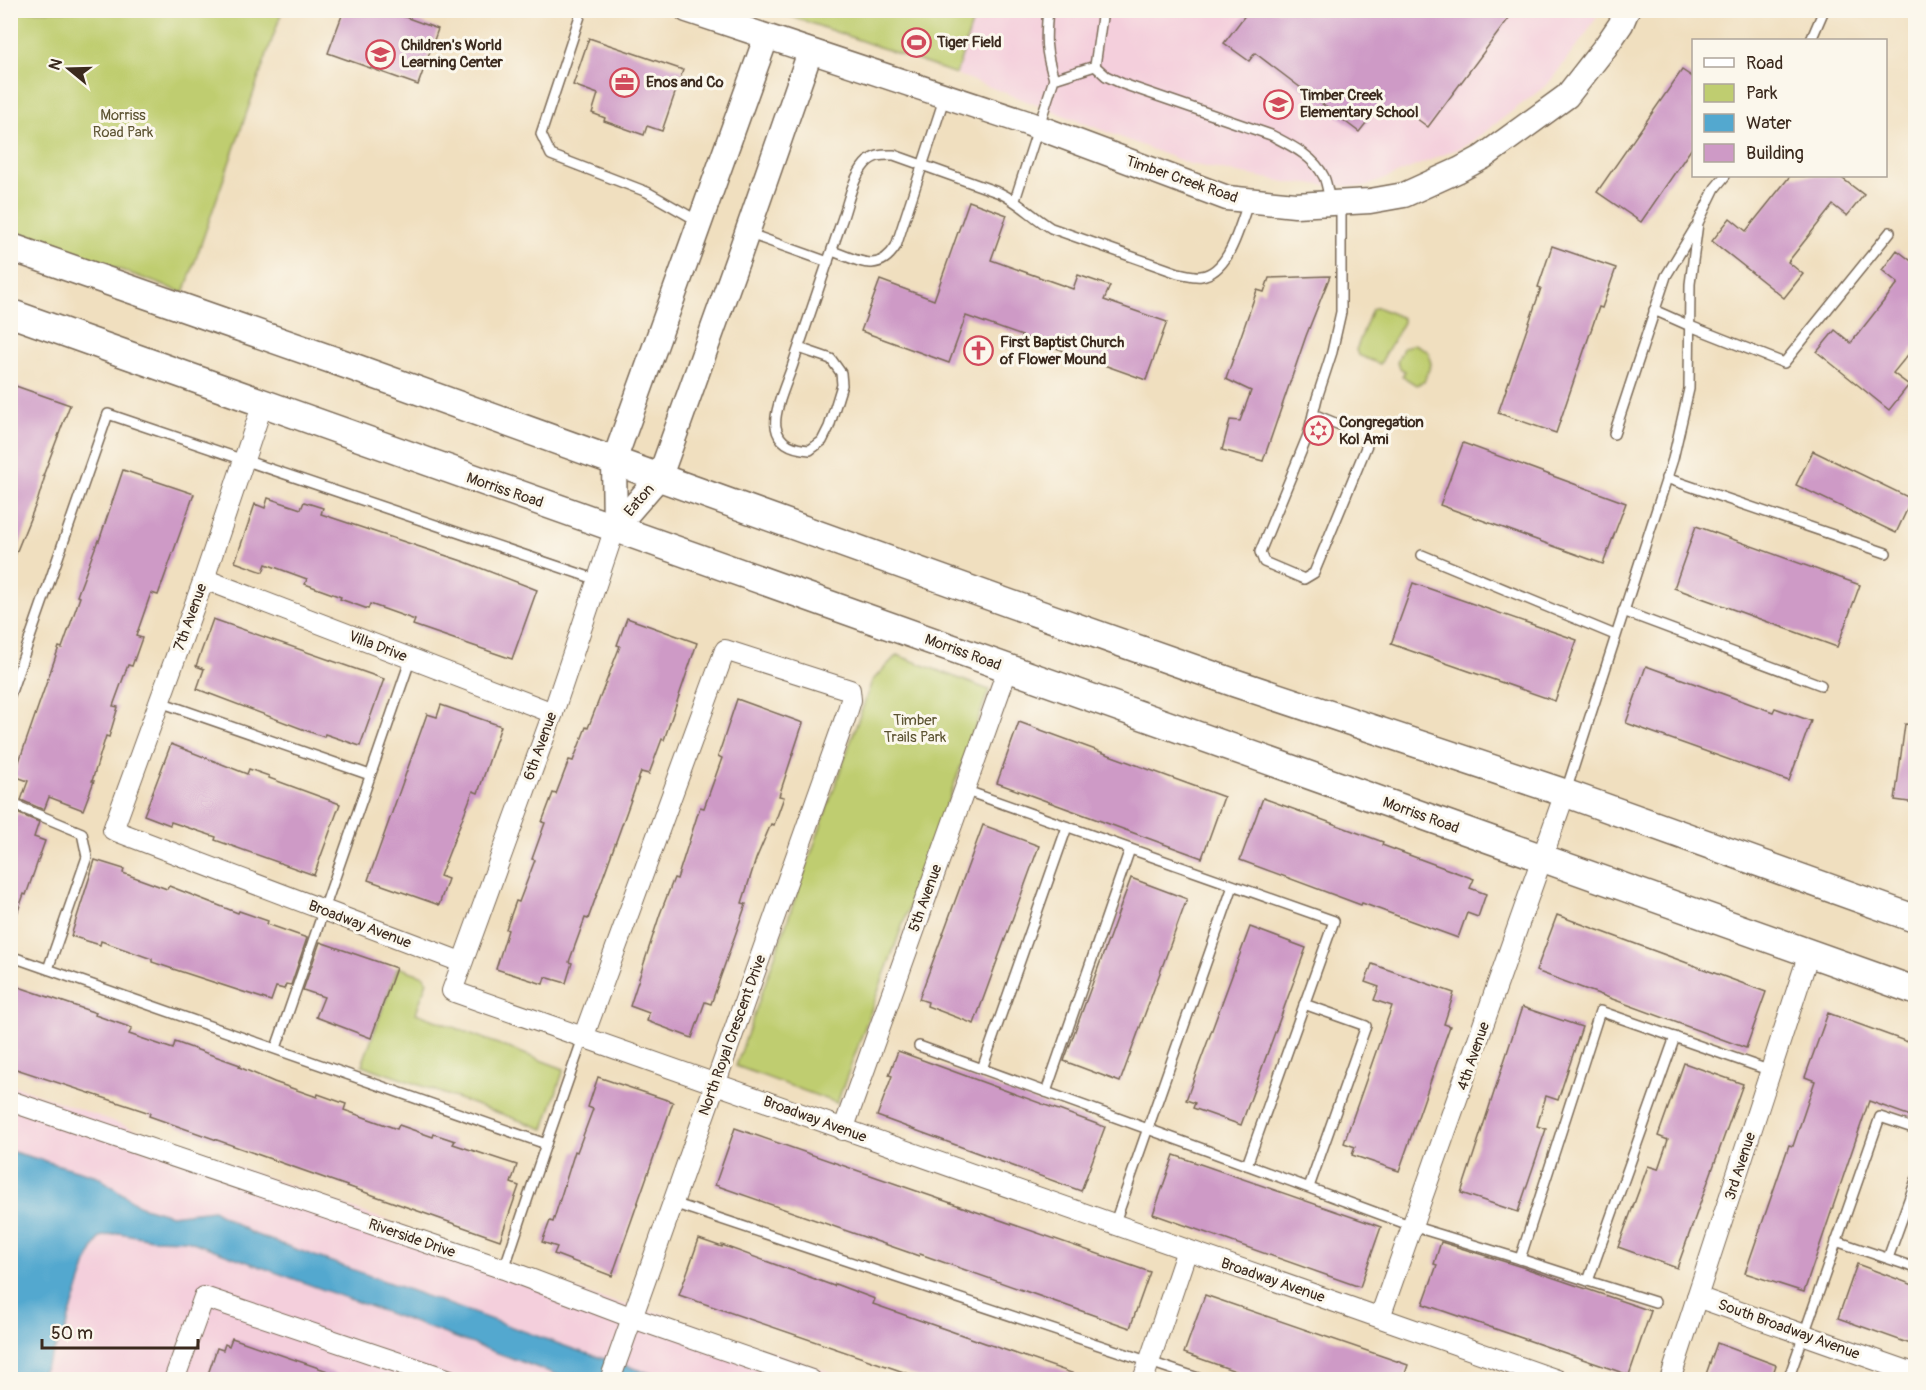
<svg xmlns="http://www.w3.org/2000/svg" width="1926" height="1390" font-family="Pangolin,sans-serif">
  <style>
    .built { fill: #f4cfdc }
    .green { fill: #bfcd70; stroke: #7d7c47; stroke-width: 1.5 }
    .water { fill: #53a8cf; stroke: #476976; stroke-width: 1.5 }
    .building { fill: #ce9ac6 }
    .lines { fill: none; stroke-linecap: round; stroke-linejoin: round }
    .service-casing { stroke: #7a6956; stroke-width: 12 }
    .minor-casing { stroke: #7a6956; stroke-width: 22 }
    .tertiary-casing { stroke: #7a6956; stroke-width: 27 }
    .secondary-casing { stroke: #7a6956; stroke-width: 30 }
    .service { stroke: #fff; stroke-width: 9 }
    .minor { stroke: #fff; stroke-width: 20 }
    .tertiary { stroke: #fff; stroke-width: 24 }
    .secondary { stroke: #fff; stroke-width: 27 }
    .labels { text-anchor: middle; stroke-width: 6; stroke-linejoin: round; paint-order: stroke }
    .poi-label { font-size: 15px; font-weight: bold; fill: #3b2a1e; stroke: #fbf7ec; text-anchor: start }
    .park-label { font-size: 15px; fill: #5c5332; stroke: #fbf7ec }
    .street-label { font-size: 15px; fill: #3b2a1e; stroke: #fbf7ec }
  </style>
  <rect width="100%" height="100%" fill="#fbf7ec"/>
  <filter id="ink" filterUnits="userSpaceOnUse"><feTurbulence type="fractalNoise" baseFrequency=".0167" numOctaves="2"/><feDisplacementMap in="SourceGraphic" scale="12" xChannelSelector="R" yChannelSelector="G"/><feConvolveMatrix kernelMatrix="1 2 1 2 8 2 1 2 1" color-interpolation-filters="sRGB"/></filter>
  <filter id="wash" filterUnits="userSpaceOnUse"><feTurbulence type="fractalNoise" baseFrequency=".008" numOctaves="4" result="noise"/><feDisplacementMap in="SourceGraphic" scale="24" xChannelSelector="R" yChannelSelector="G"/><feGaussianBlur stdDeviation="1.35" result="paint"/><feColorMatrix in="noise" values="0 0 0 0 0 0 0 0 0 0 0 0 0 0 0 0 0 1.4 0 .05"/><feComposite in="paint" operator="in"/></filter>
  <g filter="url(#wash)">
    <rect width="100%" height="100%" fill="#f0dfbf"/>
    <g class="built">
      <polygon points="976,11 1600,11 1586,34 1548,84 1469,144 1365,187 1291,183 1190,164 956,74"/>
      <polygon points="10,1084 602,1299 664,1314 850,1379 11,1379"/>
    </g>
    <g class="green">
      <polygon points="10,11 282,11 184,293 11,230"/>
      <polygon points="776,11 976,11 956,74"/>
      <polygon points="1377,307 1403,318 1403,322 1380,364 1358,355 1356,350 1372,309"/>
      <polygon points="1414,344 1428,351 1431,364 1424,382 1416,385 1402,376 1405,371 1401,369 1397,363 1403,348"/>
      <polygon points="897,655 989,690 837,1103 736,1066 872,681"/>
      <polygon points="398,967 424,976 427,981 416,1013 564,1069 544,1129 362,1065"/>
    </g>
    <polygon class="water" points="10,1151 97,1176 140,1206 171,1215 213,1210 251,1233 573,1349 668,1379 569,1379 187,1240 152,1239 119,1233 100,1237 89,1257 64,1333 41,1374 11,1374"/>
    <g id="blocks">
      <g class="building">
        <polygon points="344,10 386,10 438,29 418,85 328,53"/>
        <polygon points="1249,10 1515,10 1428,127 1405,110 1374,113 1359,132 1255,53 1249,61 1224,43"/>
        <polygon points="589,38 683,70 662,131 647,126 644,135 604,121 605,118 592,113 598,94 573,85"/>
        <polygon points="1682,70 1694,78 1694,145 1641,222 1597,192"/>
        <polygon points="1790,176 1839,176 1864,195 1847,216 1833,205 1788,262 1803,274 1784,298 1712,241 1730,218 1746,231"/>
        <polygon points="969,201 1007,215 991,260 1073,289 1078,275 1110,286 1104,300 1167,322 1146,380 966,316 949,363 861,331 880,280 934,300"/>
        <polygon points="1552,246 1616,268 1602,308 1599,307 1556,433 1498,413 1541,288 1538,287"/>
        <polygon points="1897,250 1914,263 1916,262 1916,345 1893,373 1909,385 1889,410 1817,352 1835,330 1851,343 1898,283 1882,270"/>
        <polygon points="1330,276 1306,336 1263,461 1222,450 1230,420 1240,421 1251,391 1226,379 1257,290 1264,292 1269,278"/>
        <polygon points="10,384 70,405 43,476 45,476 38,499 12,563 10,563"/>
        <polygon points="1463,443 1626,503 1603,564 1440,505"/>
        <polygon points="1813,451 1912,499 1896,533 1796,485"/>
        <polygon points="123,470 194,494 158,595 151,593 136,636 142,638 132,666 128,665 113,706 118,707 109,737 106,736 92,781 94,781 83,810 49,797 44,810 21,800 28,781 14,776 46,684 59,647 62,648 80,597 77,596 98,540 99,541"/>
        <polygon points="268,498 301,509 304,502 323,508 321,514 465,562 537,590 512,659 413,625 415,620 370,604 368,609 340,599 341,597 305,584 307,579 266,564 263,572 235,562 255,504 265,508"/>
        <polygon points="1696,526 1860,585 1837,647 1674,588"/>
        <polygon points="1413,583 1577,640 1555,701 1391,644"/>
        <polygon points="627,618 697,643 664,740 662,739 649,774 641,772 588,919 585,918 569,962 572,963 566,983 545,977 543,984 496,969 508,930 506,929 516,901 519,902 535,860 532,859 545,823 542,822 553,793 556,794 569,760 573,761 586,727 588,728 620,646 617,645"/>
        <polygon points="213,619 384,679 360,746 325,734 324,737 305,730 197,689 204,669 196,666"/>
        <polygon points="1646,666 1773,712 1775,708 1811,721 1789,781 1626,723"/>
        <polygon points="737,699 803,723 779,796 784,797 774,825 771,824 756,859 742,903 746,904 711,1004 705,1002 692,1038 647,1021 649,1013 630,1006 660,914 674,878 677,879 700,807 704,808 722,758 718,756"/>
        <polygon points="441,705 501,726 478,793 473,791 440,876 448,879 439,905 368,880 427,714 437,717"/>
        <polygon points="1019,722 1224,797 1202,858 997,783"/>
        <polygon points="1905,724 1916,725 1916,803 1895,800"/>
        <polygon points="171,744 247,774 249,769 269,776 269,778 340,804 314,875 215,840 216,837 171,822 170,825 144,815"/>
        <polygon points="1263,798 1383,842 1382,845 1474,879 1470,888 1486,894 1478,917 1467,913 1458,938 1362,903 1361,905 1240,860"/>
        <polygon points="17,813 39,822 34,837 45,841 26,895 24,894 13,925 10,925 10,817 15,818"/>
        <polygon points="983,825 1039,846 974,1024 927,1006 928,1002 919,999"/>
        <polygon points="95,860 124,869 123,873 167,889 169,886 238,913 239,911 268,921 267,924 307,938 291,985 286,984 284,989 276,987 271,1001 170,968 152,962 152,959 101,941 100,945 71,936"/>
        <polygon points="1131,878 1187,899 1120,1082 1064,1061"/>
        <polygon points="1557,915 1766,992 1746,1048 1536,971"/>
        <polygon points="1250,927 1306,948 1241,1125 1193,1108 1195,1103 1186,1100"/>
        <polygon points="320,942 396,968 371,1038 316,1017 324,997 303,990"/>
        <polygon points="1372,964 1454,993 1444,1024 1450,1026 1399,1171 1352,1155 1355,1147 1344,1143 1392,1006 1374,1000 1379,987 1365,982"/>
        <polygon points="10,984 96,1013 95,1015 132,1028 129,1034 173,1049 175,1042 240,1065 239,1067 274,1082 317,1097 318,1094 346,1104 344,1110 397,1129 399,1125 433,1137 434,1134 455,1141 453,1144 517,1165 511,1183 519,1186 500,1240 149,1116 150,1113 10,1067"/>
        <polygon points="1522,1007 1582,1027 1558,1100 1546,1096 1537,1126 1546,1129 1518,1212 1461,1193"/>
        <polygon points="1828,1013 1916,1045 1916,1118 1869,1101 1804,1292 1745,1273 1789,1145 1793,1146 1815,1081 1805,1077"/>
        <polygon points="898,1051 1105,1127 1081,1191 877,1116 892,1076 889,1075"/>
        <polygon points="1684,1063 1743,1084 1677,1268 1618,1247 1648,1166 1658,1169 1668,1140 1658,1136"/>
        <polygon points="598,1077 673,1102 612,1276 554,1254 557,1247 542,1242 550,1221 553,1222 575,1151 577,1152 593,1109 588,1107"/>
        <polygon points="735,1128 1150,1272 1130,1328 920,1254 919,1256 715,1185"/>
        <polygon points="1174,1155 1381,1227 1360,1287 1153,1214"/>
        <polygon points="699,1239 722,1247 722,1245 834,1286 835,1284 875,1299 873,1304 1083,1377 1083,1380 927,1380 679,1295"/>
        <polygon points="1441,1242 1522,1267 1651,1311 1629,1375 1423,1304 1437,1265 1434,1264"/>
        <polygon points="1857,1264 1916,1286 1916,1346 1838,1318"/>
        <polygon points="1205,1295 1408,1365 1403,1380 1261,1380 1184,1353"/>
        <polygon points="232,1338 345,1377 344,1380 206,1380 217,1348 223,1350 225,1344 229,1346"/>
        <polygon points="1717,1343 1776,1365 1771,1380 1704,1380"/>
      </g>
    </g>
  </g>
  <g filter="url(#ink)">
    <use href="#blocks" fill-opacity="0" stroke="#7a6956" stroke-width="1.5"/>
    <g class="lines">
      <defs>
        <g id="service">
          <polyline points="582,10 541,134 551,155 647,192 698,221"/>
          <path d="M1048 10C1045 39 1045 51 1054 79"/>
          <polyline points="1811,40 1824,10"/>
          <path d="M1095 66 1106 76 1123 84 1271 135C1290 145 1314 156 1324 177 1327 184 1328 193 1330 201"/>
          <polyline points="1015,200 1054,79 1095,66 1103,10"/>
          <polyline points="747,233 828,262"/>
          <path d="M832 251C858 260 878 275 896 246L945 96"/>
          <polyline points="1654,310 1690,326 1784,363 1890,232"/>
          <path d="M799 348 831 359 841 373 842 385 829 427 822 441 810 450C795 449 779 445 776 427 773 410 789 378 794 361 810 315 825 269 841 223 848 204 852 179 865 164 874 154 883 155 894 155L1000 193C1019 202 1033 217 1051 228L1178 273C1185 274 1194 277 1201 276 1230 272 1239 226 1249 201"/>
          <polyline points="1313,414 1362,434 1367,445 1314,573 1304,579 1264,562 1260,552 1308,435 1317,398 1332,352 1341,312 1341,204"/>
          <polyline points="1614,434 1666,276 1695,228"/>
          <polyline points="1666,478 1886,553"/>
          <polyline points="1422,555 1615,635"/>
          <polyline points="1623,611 1821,685"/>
          <polyline points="10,695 108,414 598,580"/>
          <polyline points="160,702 370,775"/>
          <polyline points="964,790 1334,921 1247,1165 1412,1226 1520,1259 1600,1011 1771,1071"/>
          <polyline points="1566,791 1673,459 1689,389 1690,284 1698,223 1715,188 1725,176"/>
          <polyline points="10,803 82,833 87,857 48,969"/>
          <polyline points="10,956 546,1144 583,1038"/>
          <polyline points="1304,1004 1366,1026 1309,1187"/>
          <polyline points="919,1046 1247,1165"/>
          <polyline points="276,1048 411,658"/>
          <polyline points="982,1069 1067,827"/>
          <polyline points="1046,1092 1130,849"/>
          <polyline points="673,1203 1204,1380"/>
          <polyline points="1114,1225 1233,886"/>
          <polyline points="1836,1241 1916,1268"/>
          <polyline points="1888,1258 1916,1180"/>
          <polyline points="1520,1259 1588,1281 1675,1037"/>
          <polyline points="504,1269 546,1144"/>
          <polyline points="1588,1281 1655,1302"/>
          <polyline points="1788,1380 1880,1117 1916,1129"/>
        </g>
        <g id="minor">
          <polyline points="263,403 204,579 113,830 461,962"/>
          <polyline points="615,528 553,713 452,991 1557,1380"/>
          <polyline points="204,579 553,713"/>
          <polyline points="583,1038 725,650 850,690 851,700 847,713 610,1380"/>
          <polyline points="10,1101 504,1269 633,1318 811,1380"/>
          <polyline points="843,1130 1008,668"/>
          <polyline points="1697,1297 1916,1374"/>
          <polyline points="1380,1317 1565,793"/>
          <polyline points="174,1380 204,1297 450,1380"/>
          <polyline points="1143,1380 1187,1250"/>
          <polyline points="1670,1380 1809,953"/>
        </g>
        <g id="tertiary">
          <polyline points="687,10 1027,123 1227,198 1295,205 1370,201 1404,195 1459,170 1483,157 1567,96 1606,46 1621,24 1627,10"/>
          <polyline points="615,528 660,476 740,253 810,52"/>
          <polyline points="615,528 614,461 766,38"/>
        </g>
        <g id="secondary">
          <polyline points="10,247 353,367 1011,604 1235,683 1565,793 1916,919"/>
          <polyline points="10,313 1916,991"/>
        </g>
      </defs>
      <use href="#service" class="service-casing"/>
      <use href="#minor" class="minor-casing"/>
      <use href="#tertiary" class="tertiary-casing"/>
      <use href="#secondary" class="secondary-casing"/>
      <use href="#service" class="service"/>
      <use href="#minor" class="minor"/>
      <use href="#tertiary" class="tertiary"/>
      <use href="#secondary" class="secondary"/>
    </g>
  </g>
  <defs>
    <symbol id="stadium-ring" viewBox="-11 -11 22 22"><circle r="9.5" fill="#fbf7ec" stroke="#d1495b" stroke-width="1.5"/><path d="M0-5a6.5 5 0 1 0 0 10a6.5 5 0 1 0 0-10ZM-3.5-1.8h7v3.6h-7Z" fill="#d1495b"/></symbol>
    <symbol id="school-ring" viewBox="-11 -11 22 22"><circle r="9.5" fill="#fbf7ec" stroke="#d1495b" stroke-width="1.5"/><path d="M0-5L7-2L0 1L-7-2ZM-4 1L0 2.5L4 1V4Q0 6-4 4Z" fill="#d1495b"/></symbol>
    <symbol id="office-ring" viewBox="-11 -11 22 22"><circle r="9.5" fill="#fbf7ec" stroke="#d1495b" stroke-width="1.5"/><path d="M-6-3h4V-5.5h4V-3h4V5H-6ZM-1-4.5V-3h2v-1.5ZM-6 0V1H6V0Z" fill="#d1495b"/></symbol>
    <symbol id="church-ring" viewBox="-11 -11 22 22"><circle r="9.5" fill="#fbf7ec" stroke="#d1495b" stroke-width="1.5"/><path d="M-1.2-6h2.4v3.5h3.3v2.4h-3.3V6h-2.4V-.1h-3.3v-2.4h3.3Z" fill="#d1495b"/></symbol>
    <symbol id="synagogue-ring" viewBox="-11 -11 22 22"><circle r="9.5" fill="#fbf7ec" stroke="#d1495b" stroke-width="1.5"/><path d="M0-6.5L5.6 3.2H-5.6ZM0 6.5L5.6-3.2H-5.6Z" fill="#d1495b"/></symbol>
  </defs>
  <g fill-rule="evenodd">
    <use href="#stadium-ring" x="900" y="26" width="33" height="33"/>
    <use href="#school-ring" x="364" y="38" width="33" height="33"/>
    <use href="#office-ring" x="608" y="66" width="33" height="33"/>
    <use href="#school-ring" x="1262" y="88" width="33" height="33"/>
    <use href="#church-ring" x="962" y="334" width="33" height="33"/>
    <use href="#synagogue-ring" x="1302" y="414" width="33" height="33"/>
  </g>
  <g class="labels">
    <g class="poi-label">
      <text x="937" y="47">Tiger Field</text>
      <text x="401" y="50">Children's World<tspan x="401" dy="17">Learning Center</tspan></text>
      <text x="646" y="87">Enos and Co</text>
      <text x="1300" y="100">Timber Creek<tspan x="1300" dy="17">Elementary School</tspan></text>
      <text x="1000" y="347">First Baptist Church<tspan x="1000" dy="17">of Flower Mound</tspan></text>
      <text x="1339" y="427">Congregation<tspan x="1339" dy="17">Kol Ami</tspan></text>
    </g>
    <g class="park-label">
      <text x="123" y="120">Morriss<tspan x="123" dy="17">Road Park</tspan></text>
      <text x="915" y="725">Timber<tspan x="915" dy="17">Trails Park</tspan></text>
    </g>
    <g class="street-label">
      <text transform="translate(1182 179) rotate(19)" y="5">Timber Creek Road</text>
      <text transform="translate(505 490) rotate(19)" y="5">Morriss Road</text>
      <text transform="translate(639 500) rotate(-49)" y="5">Eaton</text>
      <text transform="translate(190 617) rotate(-70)" y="5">7th Avenue</text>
      <text transform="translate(378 646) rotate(21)" y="5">Villa Drive</text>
      <text transform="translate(963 652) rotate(20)" y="5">Morriss Road</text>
      <text transform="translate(540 746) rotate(-70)" y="5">6th Avenue</text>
      <text transform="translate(1421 815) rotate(20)" y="5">Morriss Road</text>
      <text transform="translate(925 898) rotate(-70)" y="5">5th Avenue</text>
      <text transform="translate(360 924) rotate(21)" y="5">Broadway Avenue</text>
      <text transform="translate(732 1035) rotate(-70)" y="5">North Royal Crescent Drive</text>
      <text transform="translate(1473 1056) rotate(-71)" y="5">4th Avenue</text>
      <text transform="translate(815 1119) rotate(20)" y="5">Broadway Avenue</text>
      <text transform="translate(1740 1166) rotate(-72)" y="5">3rd Avenue</text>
      <text transform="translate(412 1238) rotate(19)" y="5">Riverside Drive</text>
      <text transform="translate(1273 1280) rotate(19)" y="5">Broadway Avenue</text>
      <text transform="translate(1789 1329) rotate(20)" y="5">South Broadway Avenue</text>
    </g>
  </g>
  <rect width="1926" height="1390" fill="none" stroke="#fbf7ec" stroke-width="36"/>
  <rect x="1692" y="39" width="195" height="138" fill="#fbf7ec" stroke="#aea59a" stroke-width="1.5"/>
  <rect x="1704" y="58" width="30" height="9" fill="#ffffff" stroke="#aea59a" stroke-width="1.5"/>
  <text x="1746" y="69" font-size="18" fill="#3b2a1e">Road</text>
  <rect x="1704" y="84" width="30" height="18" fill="#bfcd70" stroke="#aea59a" stroke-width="1.5"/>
  <text x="1746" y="99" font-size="18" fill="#3b2a1e">Park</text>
  <rect x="1704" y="114" width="30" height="18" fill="#53a8cf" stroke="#aea59a" stroke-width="1.5"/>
  <text x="1746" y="129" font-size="18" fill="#3b2a1e">Water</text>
  <rect x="1704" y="144" width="30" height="18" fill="#ce9ac6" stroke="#aea59a" stroke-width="1.5"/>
  <text x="1746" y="159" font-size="18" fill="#3b2a1e">Building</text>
  <g transform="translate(69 69) rotate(289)" stroke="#fbf7ec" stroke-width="4.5" paint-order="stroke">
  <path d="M0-4.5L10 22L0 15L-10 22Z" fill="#3b2a1e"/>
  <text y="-9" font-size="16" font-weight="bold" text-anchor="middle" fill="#3b2a1e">N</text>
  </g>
  <path d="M42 1339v9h156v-9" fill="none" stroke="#3b2a1e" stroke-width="3"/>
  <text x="51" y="1339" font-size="18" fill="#3b2a1e" stroke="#fbf7ec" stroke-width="4.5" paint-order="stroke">50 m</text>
</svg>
